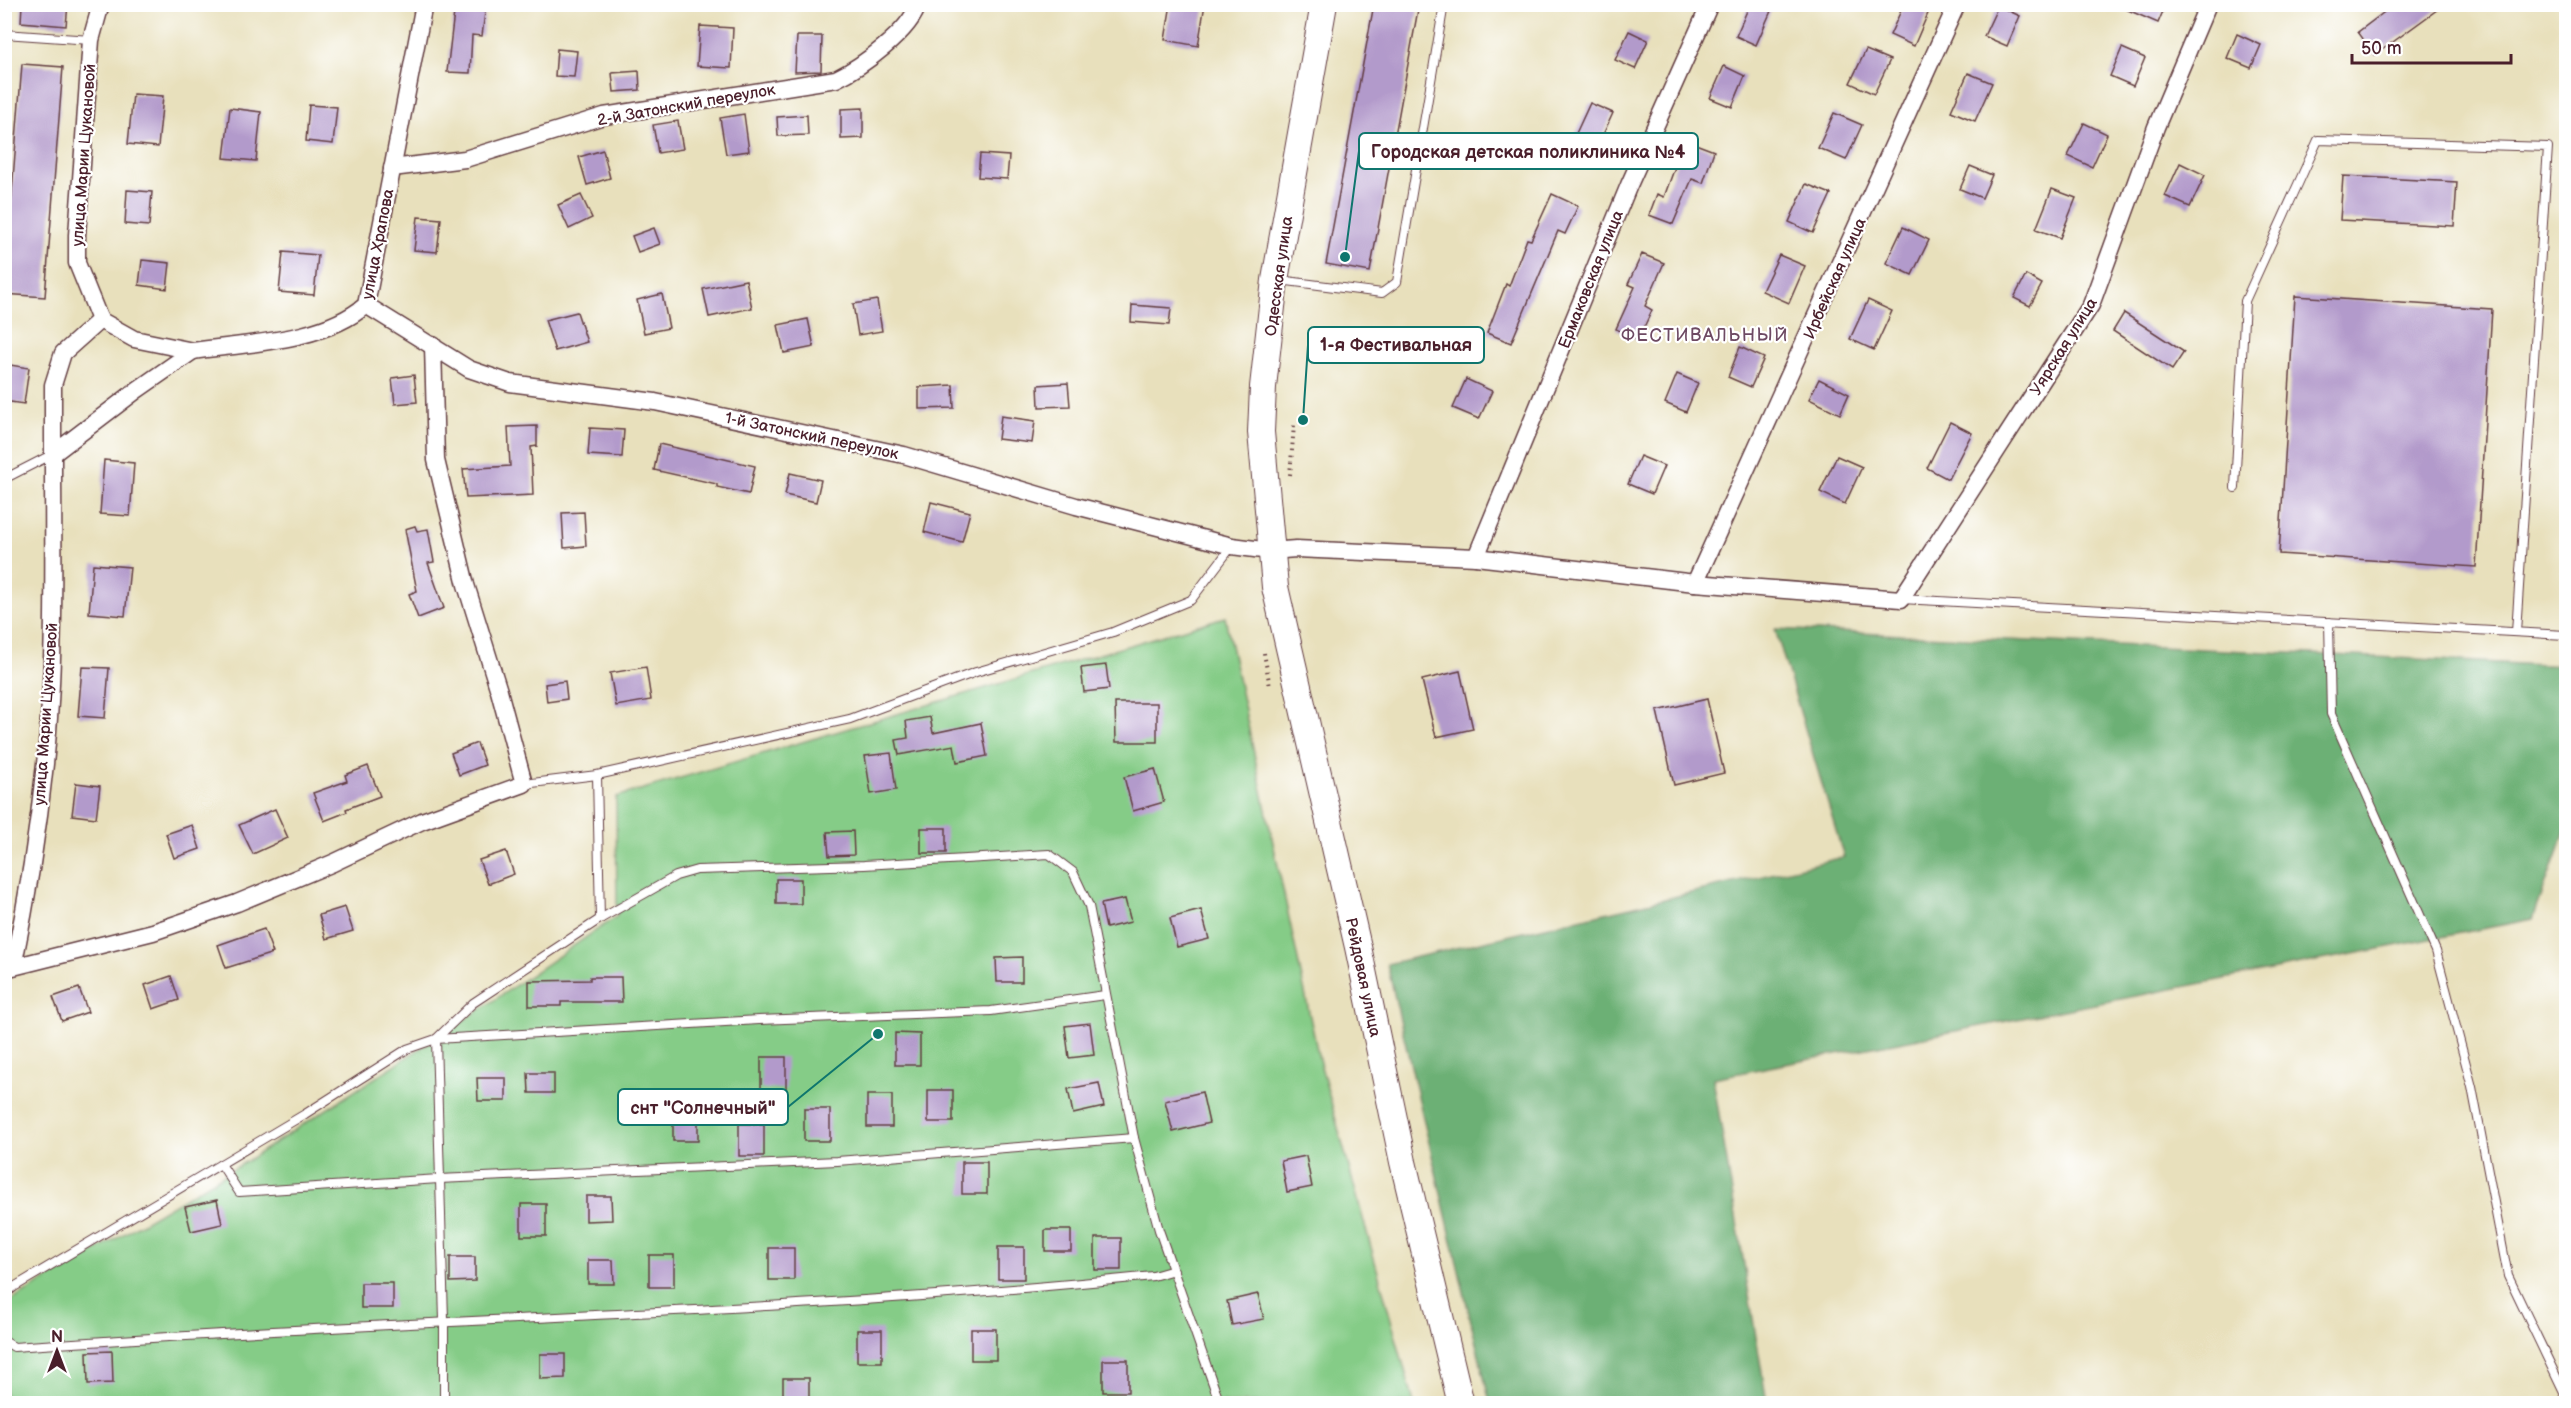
<svg xmlns="http://www.w3.org/2000/svg" width="2571" height="1408" font-family="'Balsamiq Sans',sans-serif">
  <style>
    .green { fill: #85cc87; stroke: #687659; stroke-width: 1.5 }
    .forest { fill: #6cb074; stroke: #5b6850; stroke-width: 1.5 }
    .building { fill: #b29acb }
    .lines { fill: none; stroke-linecap: round; stroke-linejoin: round }
    .service-casing { stroke: #623c41; stroke-width: 10 }
    .minor-casing { stroke: #623c41; stroke-width: 19 }
    .primary-casing { stroke: #623c41; stroke-width: 28 }
    .path { stroke: #623c41; stroke-width: 4; stroke-dasharray: 1.5 4.5; stroke-linecap: butt }
    .service { stroke: #fff; stroke-width: 8 }
    .minor { stroke: #fff; stroke-width: 16 }
    .primary { stroke: #fff; stroke-width: 26 }
    .labels { text-anchor: middle; stroke-width: 4.5; stroke-linejoin: round; paint-order: stroke }
    .street-label { font-size: 16px; fill: #4a1f2b; stroke: #fff }
    .neighbourhood-label { font-size: 18px; letter-spacing: 1.5px; fill: #6e4a63; stroke: #fff }
    .leader { fill: none; stroke: #0f766e; stroke-width: 2 }
    .callout-dot { fill: #0f766e; stroke: #fff; stroke-width: 2 }
    .callout { fill: #fff; stroke: #0f766e; stroke-width: 2 }
    .callout-label { font-size: 18px; text-anchor: middle; font-weight: bold; fill: #4a1f2b }
  </style>
  <rect width="100%" height="100%" fill="#fff"/>
  <filter id="ink" filterUnits="userSpaceOnUse"><feTurbulence type="fractalNoise" baseFrequency=".0167" numOctaves="2"/><feDisplacementMap in="SourceGraphic" scale="12" xChannelSelector="R" yChannelSelector="G"/><feConvolveMatrix kernelMatrix="1 2 1 2 8 2 1 2 1" color-interpolation-filters="sRGB"/></filter>
  <filter id="wash" filterUnits="userSpaceOnUse"><feTurbulence type="fractalNoise" baseFrequency=".008" numOctaves="4" result="noise"/><feDisplacementMap in="SourceGraphic" scale="24" xChannelSelector="R" yChannelSelector="G"/><feGaussianBlur stdDeviation="1.35" result="paint"/><feColorMatrix in="noise" values="0 0 0 0 0 0 0 0 0 0 0 0 0 0 0 0 0 1.4 0 .05"/><feComposite in="paint" operator="in"/></filter>
  <g filter="url(#wash)">
    <rect width="100%" height="100%" fill="#e8e0bc"/>
    <polygon class="green" points="1225,617 1319,1059 1414,1403 5,1403 4,1305 247,1161 481,1009 617,916 616,797"/>
    <polygon class="forest" points="1775,629 2566,666 2566,828 2533,919 1713,1078 1767,1403 1490,1403 1387,964 1844,857"/>
    <g id="blocks">
      <g class="building">
        <polygon points="22,4 68,4 66,26 21,22"/>
        <polygon points="455,4 486,4 482,36 472,35 470,73 447,72"/>
        <polygon points="1171,4 1205,4 1198,46 1165,40"/>
        <polygon points="1374,4 1419,4 1370,272 1326,264"/>
        <polygon points="1750,4 1771,11 1756,45 1736,36"/>
        <polygon points="1904,4 1932,4 1914,46 1890,35"/>
        <polygon points="2114,4 2166,4 2158,23"/>
        <polygon points="2395,4 2445,4 2375,55 2358,32"/>
        <polygon points="1998,6 2020,16 2007,46 1984,36"/>
        <polygon points="700,26 733,28 731,68 697,66"/>
        <polygon points="1629,31 1648,40 1635,69 1615,60"/>
        <polygon points="2237,34 2261,45 2251,68 2227,58"/>
        <polygon points="797,36 822,36 821,71 795,72"/>
        <polygon points="2122,48 2145,58 2133,86 2110,76"/>
        <polygon points="557,49 577,51 574,77 555,76"/>
        <polygon points="1866,50 1890,60 1874,94 1850,83"/>
        <polygon points="22,64 63,67 45,297 4,294"/>
        <polygon points="1724,66 1745,76 1732,107 1710,98"/>
        <polygon points="639,71 640,90 614,92 612,73"/>
        <polygon points="1968,73 1992,83 1975,121 1951,111"/>
        <polygon points="133,94 163,96 158,147 128,144"/>
        <polygon points="1590,103 1613,113 1595,152 1572,142"/>
        <polygon points="309,105 337,107 333,144 306,141"/>
        <polygon points="230,108 261,112 256,161 224,158"/>
        <polygon points="863,108 863,138 841,139 841,109"/>
        <polygon points="1834,113 1862,125 1846,160 1818,148"/>
        <polygon points="744,114 749,151 726,154 720,118"/>
        <polygon points="807,115 808,135 778,136 777,117"/>
        <polygon points="678,121 683,149 658,153 653,125"/>
        <polygon points="2084,123 2107,134 2092,167 2068,156"/>
        <polygon points="1685,140 1714,151 1703,183 1692,179 1673,224 1649,215 1657,194 1664,197"/>
        <polygon points="603,150 610,178 587,185 579,157"/>
        <polygon points="980,154 1009,156 1007,179 978,177"/>
        <polygon points="2180,163 2205,175 2190,207 2165,196"/>
        <polygon points="1970,166 1992,175 1982,198 1960,189"/>
        <polygon points="2343,176 2457,182 2454,226 2340,220"/>
        <polygon points="1806,184 1831,194 1813,233 1789,222"/>
        <polygon points="2052,189 2076,198 2060,238 2036,229"/>
        <polygon points="127,190 152,192 149,226 125,224"/>
        <polygon points="1552,194 1578,206 1565,234 1558,231 1511,343 1487,333 1506,284 1509,286 1527,239 1531,240"/>
        <polygon points="581,195 592,218 569,229 558,205"/>
        <polygon points="418,217 441,219 437,252 414,250"/>
        <polygon points="1903,227 1929,240 1912,275 1886,263"/>
        <polygon points="654,228 660,244 638,252 632,236"/>
        <polygon points="283,252 318,255 314,295 279,292"/>
        <polygon points="1642,254 1664,263 1645,306 1652,310 1638,340 1616,329 1635,287 1628,284"/>
        <polygon points="1779,255 1805,266 1789,303 1762,291"/>
        <polygon points="142,260 170,263 167,289 139,285"/>
        <polygon points="2026,275 2042,284 2030,306 2014,298"/>
        <polygon points="746,280 752,308 709,317 703,289"/>
        <polygon points="662,294 669,328 644,333 637,300"/>
        <polygon points="2295,296 2492,309 2476,567 2279,554"/>
        <polygon points="877,300 882,331 858,335 853,304"/>
        <polygon points="1868,300 1892,311 1874,350 1850,339"/>
        <polygon points="1132,305 1171,308 1169,325 1131,322"/>
        <polygon points="577,312 587,342 555,351 545,320"/>
        <polygon points="2124,313 2184,352 2172,370 2113,331"/>
        <polygon points="808,319 814,347 784,353 778,325"/>
        <polygon points="1740,347 1764,358 1751,387 1728,377"/>
        <polygon points="4,364 29,368 24,404 4,401"/>
        <polygon points="1677,374 1698,383 1686,412 1665,403"/>
        <polygon points="414,375 417,402 395,404 392,378"/>
        <polygon points="1466,379 1492,391 1479,419 1453,408"/>
        <polygon points="1819,379 1849,394 1840,414 1809,399"/>
        <polygon points="1068,383 1070,406 1039,407 1038,385"/>
        <polygon points="953,385 954,408 919,409 919,387"/>
        <polygon points="1001,416 1035,421 1032,443 998,439"/>
        <polygon points="1950,422 1972,433 1948,479 1927,468"/>
        <polygon points="537,426 537,446 531,447 533,495 466,498 463,469 510,466 508,427"/>
        <polygon points="590,428 624,430 622,457 588,455"/>
        <polygon points="659,444 755,466 749,494 717,487 717,484 654,470"/>
        <polygon points="1640,456 1664,466 1652,494 1628,484"/>
        <polygon points="1837,456 1862,467 1845,504 1820,492"/>
        <polygon points="104,460 134,463 130,516 100,514"/>
        <polygon points="790,473 821,480 816,502 785,495"/>
        <polygon points="931,502 970,512 962,542 924,532"/>
        <polygon points="584,512 586,546 564,548 562,513"/>
        <polygon points="415,526 417,531 428,529 434,562 428,563 444,608 418,618 409,594 417,591 405,529"/>
        <polygon points="93,564 130,567 125,616 89,613"/>
        <polygon points="1106,665 1109,689 1084,692 1081,668"/>
        <polygon points="82,667 109,668 105,718 78,716"/>
        <polygon points="646,667 651,700 616,706 610,673"/>
        <polygon points="1460,671 1473,729 1436,737 1422,680"/>
        <polygon points="565,681 567,699 547,702 545,684"/>
        <polygon points="1707,699 1724,773 1674,785 1657,711"/>
        <polygon points="1115,703 1157,703 1157,742 1116,742"/>
        <polygon points="930,717 933,733 981,723 987,756 957,762 954,745 899,755 896,740 908,738 906,721"/>
        <polygon points="477,743 485,765 459,775 451,753"/>
        <polygon points="891,753 896,790 871,794 865,756"/>
        <polygon points="368,766 380,796 346,809 347,812 324,821 313,793 347,781 345,775"/>
        <polygon points="1155,769 1164,802 1133,811 1124,777"/>
        <polygon points="76,783 100,786 96,818 72,815"/>
        <polygon points="275,809 288,838 253,854 239,825"/>
        <polygon points="192,825 200,849 174,858 166,834"/>
        <rect x="921" y="828" width="25" height="25"/>
        <polygon points="853,831 854,855 829,856 827,832"/>
        <polygon points="506,851 514,874 488,884 479,860"/>
        <rect x="776" y="879" width="25" height="25"/>
        <polygon points="1125,899 1131,922 1106,928 1101,904"/>
        <polygon points="345,907 353,931 326,939 319,915"/>
        <polygon points="1201,910 1209,939 1177,947 1170,918"/>
        <polygon points="264,929 273,953 226,968 218,945"/>
        <polygon points="1022,957 1022,982 997,982 996,958"/>
        <polygon points="171,976 179,1000 153,1009 145,985"/>
        <polygon points="590,977 621,977 622,1002 561,1002 561,1006 529,1006 529,981 590,980"/>
        <polygon points="79,988 88,1012 62,1021 53,997"/>
        <polygon points="1090,1023 1094,1055 1069,1058 1065,1026"/>
        <polygon points="895,1033 920,1034 920,1065 895,1065"/>
        <rect x="761" y="1057" width="25" height="32"/>
        <polygon points="528,1073 554,1073 554,1093 529,1093"/>
        <polygon points="477,1078 506,1078 506,1101 478,1101"/>
        <polygon points="1099,1083 1104,1107 1073,1114 1068,1089"/>
        <rect x="928" y="1090" width="25" height="32"/>
        <polygon points="1202,1092 1209,1123 1173,1132 1165,1101"/>
        <rect x="867" y="1095" width="25" height="32"/>
        <rect x="673" y="1109" width="25" height="32"/>
        <rect x="804" y="1109" width="26" height="32"/>
        <rect x="739" y="1124" width="25" height="32"/>
        <polygon points="1306,1156 1312,1187 1287,1192 1281,1161"/>
        <rect x="962" y="1162" width="25" height="32"/>
        <polygon points="586,1196 611,1196 612,1220 586,1221"/>
        <polygon points="217,1200 222,1224 191,1231 185,1207"/>
        <rect x="521" y="1204" width="25" height="32"/>
        <rect x="1045" y="1230" width="26" height="21"/>
        <rect x="1095" y="1238" width="26" height="32"/>
        <rect x="998" y="1247" width="26" height="32"/>
        <rect x="769" y="1248" width="25" height="32"/>
        <rect x="649" y="1255" width="25" height="32"/>
        <polygon points="450,1257 475,1257 475,1281 450,1282"/>
        <polygon points="588,1260 613,1260 614,1284 588,1284"/>
        <rect x="361" y="1283" width="32" height="25"/>
        <polygon points="1258,1294 1264,1319 1232,1325 1227,1301"/>
        <rect x="971" y="1329" width="25" height="31"/>
        <rect x="857" y="1330" width="25" height="32"/>
        <polygon points="112,1351 113,1383 88,1384 87,1352"/>
        <polygon points="540,1354 565,1354 565,1378 540,1379"/>
        <rect x="1103" y="1360" width="25" height="32"/>
        <rect x="783" y="1378" width="26" height="26"/>
      </g>
    </g>
  </g>
  <g filter="url(#ink)">
    <use href="#blocks" fill-opacity="0" stroke="#623c41" stroke-width="1.5"/>
    <g class="lines">
      <defs>
        <g id="service">
          <polyline points="4,34 91,40"/>
          <polyline points="1279,280 1382,293 1397,282 1444,4"/>
          <polyline points="4,479 53,454"/>
          <polyline points="2235,488 2245,301 2318,140 2548,147 2516,632"/>
          <polyline points="1901,599 2566,635"/>
          <polyline points="2329,622 2331,714 2436,951 2472,1087 2508,1276 2566,1397"/>
          <polyline points="597,775 600,919"/>
          <polyline points="524,784 597,775 850,719 976,672 1113,632 1191,600 1232,546"/>
          <polyline points="221,1164 239,1192 439,1179 837,1161 1134,1138"/>
          <polyline points="4,1295 14,1287 305,1114 407,1049 436,1039 759,1020 991,1011 1105,995"/>
          <path d="M4 1341 14 1347C393 1319 775 1315 1153 1276L1174 1270"/>
          <polyline points="444,1404 444,1320 436,1039 473,1003 600,919 676,876 697,870 864,865 1049,854 1073,872 1089,906 1134,1138 1159,1230 1219,1401 1221,1404"/>
        </g>
        <g id="minor">
          <path d="M101 4 91 40 77 235V263L100 320 134 339 193 351 137 390 53 454C53 557 56 661 45 764 38 832 27 900 13 967L153 932 237 903 333 863 422 821 524 784 499 691 466 585 436 460 433 345"/>
          <path d="M392 168 465 159 604 116 836 79C861 67 911 31 918 4"/>
          <polyline points="366,305 469,369 510,383 655,402 904,455 1076,506 1232,546 1270,551 1296,549 1476,557 1695,583 1901,599 2091,305 2156,127 2208,4"/>
          <path d="M193 351C248 343 323 342 366 305L424 4"/>
          <polyline points="53,454 53,385 63,353 100,320"/>
          <polyline points="1476,557 1629,185 1710,4"/>
          <polyline points="1695,583 1957,4"/>
        </g>
        <polyline id="primary" points="1324,4 1275,280 1263,387 1261,432 1275,587 1358,947 1403,1162 1461,1404"/>
      </defs>
      <use href="#service" class="service-casing"/>
      <use href="#minor" class="minor-casing"/>
      <use href="#primary" class="primary-casing"/>
      <g class="path">
        <polyline points="1290,475 1294,425"/>
        <polyline points="1264,653 1270,687"/>
      </g>
      <use href="#service" class="service"/>
      <use href="#minor" class="minor"/>
      <use href="#primary" class="primary"/>
    </g>
  </g>
  <g class="labels">
    <g class="street-label">
      <text transform="translate(686 104) rotate(-10)" y="6">2-й Затонский переулок</text>
      <text transform="translate(83 155) rotate(-86)" y="6">улица Марии Цукановой</text>
      <text transform="translate(377 244) rotate(-79)" y="6">улица Храпова</text>
      <text transform="translate(1278 276) rotate(-82)" y="6">Одесская улица</text>
      <text transform="translate(1834 278) rotate(-66)" y="6">Ирбейская улица</text>
      <text transform="translate(1590 279) rotate(-68)" y="6">Ермаковская улица</text>
      <text transform="translate(2063 346) rotate(-58)" y="6">Уярская улица</text>
      <text transform="translate(812 435) rotate(12)" y="6">1-й Затонский переулок</text>
      <text transform="translate(45 714) rotate(-86)" y="6">улица Марии Цукановой</text>
      <text transform="translate(1364 977) rotate(78)" y="6">Рейдовая улица</text>
    </g>
    <g class="neighbourhood-label">
      <text x="1705" y="341">ФЕСТИВАЛЬНЫЙ</text>
    </g>
  </g>
  <path class="leader" d="M1345 257L1359 151M1303 420L1308 345M878 1034L788 1107"/>
  <g class="callout-dot">
    <circle cx="1345" cy="257" r="6"/>
    <circle cx="1303" cy="420" r="6"/>
    <circle cx="878" cy="1034" r="6"/>
  </g>
  <g class="callout">
    <rect x="1359" y="133" width="339" height="36" rx="6"/>
    <rect x="1308" y="327" width="176" height="36" rx="6"/>
    <rect x="618" y="1089" width="170" height="36" rx="6"/>
  </g>
  <g class="callout-label">
    <text x="1528" y="158">Городская детская поликлиника №4</text>
    <text x="1396" y="351">1-я Фестивальная</text>
    <text x="703" y="1114">снт "Солнечный"</text>
  </g>
  <rect width="2571" height="1408" fill="none" stroke="#fff" stroke-width="24"/>
  <g transform="translate(57 1351)" stroke="#ffffff" stroke-width="4.5" paint-order="stroke">
  <path d="M0-4.5L10 22L0 15L-10 22Z" fill="#4a1f2b"/>
  <text y="-9" font-size="16" font-weight="bold" text-anchor="middle" fill="#4a1f2b">N</text>
  </g>
  <path d="M2352 54v9h159v-9" fill="none" stroke="#4a1f2b" stroke-width="3"/>
  <text x="2361" y="54" font-size="18" fill="#4a1f2b" stroke="#ffffff" stroke-width="4.5" paint-order="stroke">50 m</text>
</svg>
